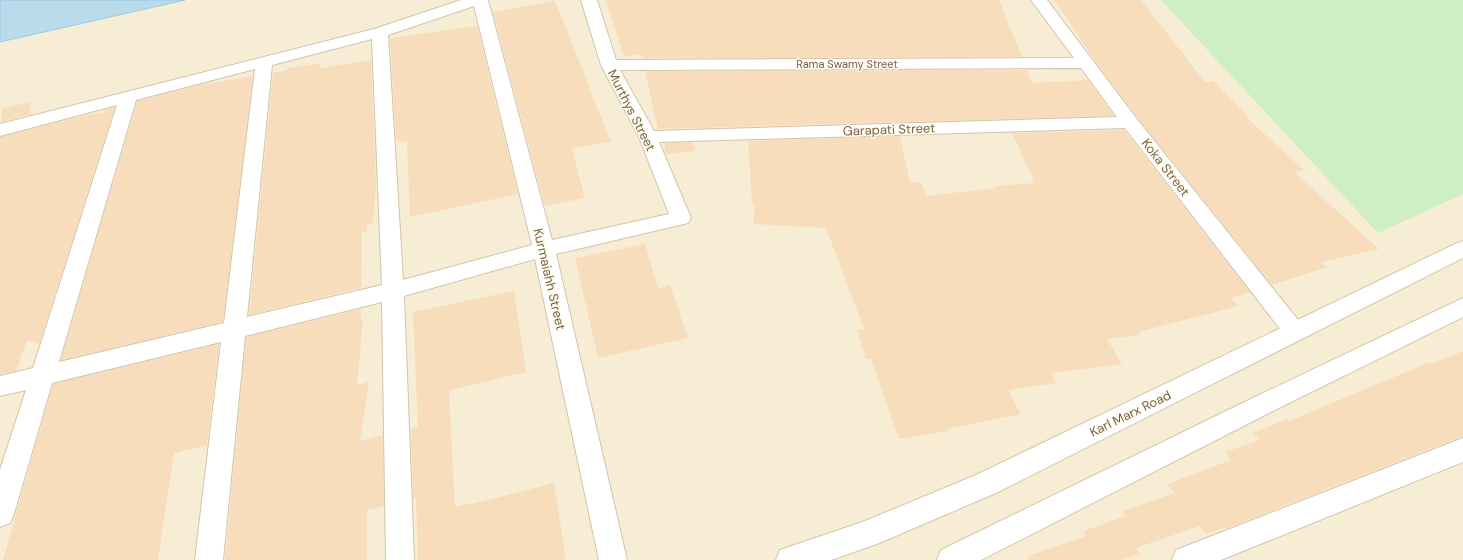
<svg xmlns="http://www.w3.org/2000/svg" width="1463" height="560" font-family="'DM Sans',sans-serif">
  <style>
    .residential { fill: #f7edd5 }
    .green { fill: #ceeec4 }
    .water { fill: #b9dbeb; stroke: #9ec9de }
    .building { fill: #f7ddbc }
    .lines { fill: none; stroke-linecap: round; stroke-linejoin: round }
    .minor-casing { stroke: #d3c3ab; stroke-width: 2 }
    .secondary-casing { stroke: #d6c5a8; stroke-width: 2 }
    .minor { fill: #fff; fill-rule: evenodd }
    .secondary { fill: #fff; fill-rule: evenodd }
    .labels { text-anchor: middle; stroke-width: 3; stroke-linejoin: round; paint-order: stroke }
    .far-street-label { font-size: 11px; fill: #7c6348; stroke: #fffcf0 }
    .street-label { font-size: 13px; fill: #7c6348; stroke: #fffcf0 }
  </style>
  <rect width="100%" height="100%" fill="#fef9e8"/>
  <polygon class="residential" points="185,0 1463,0 1463,560 0,560 0,42"/>
  <polygon class="green" points="1161,0 1463,0 1463,194 1378,233"/>
  <polygon class="water" points="0,0 185,0 0,42"/>
  <g class="building">
    <polygon points="606,0 999,0 1022,57 642,58 641,54 624,57"/>
    <polygon points="1054,0 1141,0 1205,82 1213,81 1249,117 1246,117 1304,170 1294,172 1379,249 1321,262 1327,267 1272,285 1137,117 1098,65"/>
    <polygon points="555,1 611,142 572,148 585,198 545,206 493,12"/>
    <polygon points="477,26 518,194 410,217 407,141 396,141 390,38"/>
    <polygon points="371,60 376,185 373,224 367,225 367,231 362,232 361,288 249,315 273,73 287,70 288,68 321,63 320,68"/>
    <polygon points="1027,70 1032,83 1088,80 1114,116 658,129 645,71"/>
    <polygon points="253,76 223,322 61,360 137,101 199,85"/>
    <polygon points="29,102 31,114 2,122 2,109"/>
    <polygon points="115,107 39,344 27,340 16,371 0,374 0,137 79,117 105,112 104,110"/>
    <polygon points="1124,130 1250,292 1231,298 1239,306 1138,332 1140,335 1107,339 1122,364 1051,373 1056,383 1008,390 1021,414 947,429 948,431 899,439 871,359 866,359 857,330 864,329 826,228 753,224 755,205 752,205 748,141 900,136 910,183 921,182 926,196 995,188 994,186 1035,183 1012,133"/>
    <polygon points="693,142 695,151 666,154 664,143"/>
    <polygon points="645,244 658,288 670,285 688,338 598,358 575,258"/>
    <polygon points="514,291 526,372 449,390 455,507 468,503 468,505 554,483 566,560 418,560 416,498 413,499 411,429 418,427 413,312"/>
    <polygon points="361,309 361,320 363,320 357,385 369,382 360,441 383,435 384,506 367,510 367,560 225,560 246,337"/>
    <polygon points="219,344 207,445 174,453 158,560 3,560 53,384"/>
    <polygon points="1463,351 1463,436 1227,528 1226,527 1206,534 1200,526 1136,548 1140,554 1121,560 1028,560 1028,556 1086,536 1083,531 1126,516 1123,511 1175,493 1167,484 1231,460 1225,452 1260,440 1253,433 1287,419 1289,421 1430,362 1432,364"/>
  </g>
  <g class="lines">
    <defs>
      <g id="minor">
        <path d="M461 0H488L552 240 669 214 639 137 601 65 581 0H597L616 60 1074 58 1031 0H1047L1136 118 1303 326 1307 332 1303 338 1295 341 1287 338 1125 128 659 142 691 218 688 223 556 254 627 560H599L535 259 404 296 414 560H386L382 302 245 336 223 560H195L221 342 52 383 14 514 10 523 0 527V470L26 390 0 396V376L33 368 117 105 0 136V124L374 29ZM474 6 532 245 403 280 388 35ZM372 39 382 285 247 317 272 65ZM1081 68 1117 117 654 131 620 70ZM255 69 224 323 59 362 136 100Z"/>
        <polygon points="1463,438 1463,462 1221,560 1172,560 1176,550"/>
      </g>
      <g id="secondary">
        <polygon points="1463,241 1463,258 996,493 877,544 831,560 776,560 780,550 865,521 976,475 1455,244"/>
        <polygon points="1463,298 1463,317 1277,409 981,560 937,560 941,550 1259,395"/>
      </g>
    </defs>
    <use href="#minor" class="minor-casing"/>
    <use href="#secondary" class="secondary-casing"/>
    <use href="#minor" class="minor"/>
    <use href="#secondary" class="secondary"/>
  </g>
  <g class="labels">
    <g class="far-street-label">
      <text x="847" y="68">Rama Swamy Street</text>
    </g>
    <g class="street-label">
      <text transform="translate(632 110) rotate(63)" y="5">Murthys Street</text>
      <text transform="translate(889 129) rotate(-2)" y="5">Garapati Street</text>
      <text transform="translate(1166 167) rotate(52)" y="5">Koka Street</text>
      <text transform="translate(550 279) rotate(77)" y="5">Kurmaiahh Street</text>
      <text transform="translate(1130 413) rotate(-26)" y="5">Karl Marx Road</text>
    </g>
  </g>
</svg>
